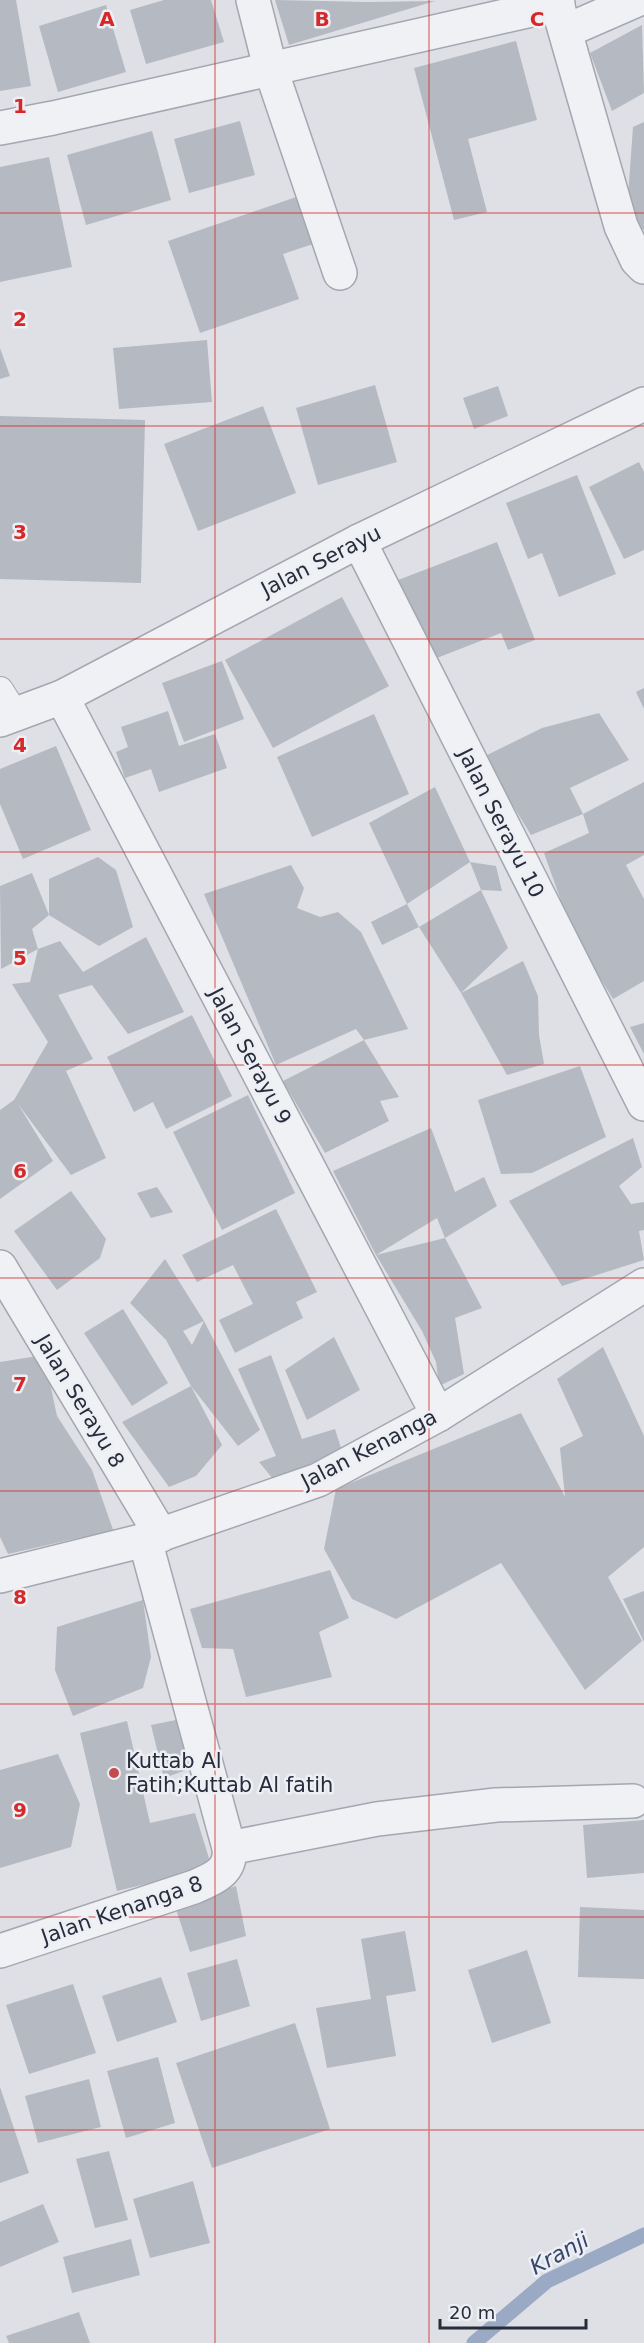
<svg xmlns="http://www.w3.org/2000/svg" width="644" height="2343" font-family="'DejaVu Sans',sans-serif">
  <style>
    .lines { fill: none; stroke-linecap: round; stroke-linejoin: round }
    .stream { stroke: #9baac4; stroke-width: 15 }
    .building { fill: #b5b9c2; fill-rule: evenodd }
    .service-casing { stroke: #a4a7b0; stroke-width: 28 }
    .minor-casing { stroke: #a4a7b0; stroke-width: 36 }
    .service { stroke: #f0f1f5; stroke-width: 26 }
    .minor { stroke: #f0f1f5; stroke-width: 33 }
    .grid { fill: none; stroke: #d62828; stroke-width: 1.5; stroke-opacity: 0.55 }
    .poi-dot { fill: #c34a4e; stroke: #edeff4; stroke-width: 2 }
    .labels { text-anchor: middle; stroke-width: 5; stroke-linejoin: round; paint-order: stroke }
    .street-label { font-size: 21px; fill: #282d3c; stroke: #edeff4 }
    .poi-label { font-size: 21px; fill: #282d3c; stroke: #edeff4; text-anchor: start }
    .water-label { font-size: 22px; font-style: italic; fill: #35486c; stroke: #edeff4 }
    .grid-label { font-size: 20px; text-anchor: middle; font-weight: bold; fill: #d62828; stroke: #edeff4; stroke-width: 5; stroke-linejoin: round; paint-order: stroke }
  </style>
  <rect width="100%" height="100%" fill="#dee0e6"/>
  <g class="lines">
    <polyline class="stream" points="474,2343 547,2281 644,2235"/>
  </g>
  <g class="building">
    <polygon points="0,0 16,0 31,86 0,91"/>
    <polygon points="164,0 211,0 224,42 146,64 130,10"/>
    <polygon points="275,0 368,2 435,1 289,45"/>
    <polygon points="106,5 126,72 58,92 39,26"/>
    <polygon points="642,25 644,93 612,111 590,53"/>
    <polygon points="516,41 537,120 468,139 487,212 454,220 414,68"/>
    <polygon points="240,121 255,175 189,193 174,139"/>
    <polygon points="644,122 644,230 626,224 633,127"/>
    <polygon points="152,131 171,200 86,225 67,155"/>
    <polygon points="49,157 72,267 0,282 0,167"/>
    <polygon points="302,195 319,242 283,254 299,299 200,333 168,241"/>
    <polygon points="207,340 212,402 119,409 113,348"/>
    <polygon points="0,348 10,376 0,379"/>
    <polygon points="375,385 397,462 318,485 296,408"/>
    <polygon points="498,386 508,416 474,429 463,398"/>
    <polygon points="263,406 296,493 198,531 164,444"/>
    <polygon points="0,416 145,420 141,583 0,579"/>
    <polygon points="639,462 644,472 644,550 624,559 589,487"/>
    <polygon points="577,475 616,574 559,597 542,553 528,559 506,503"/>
    <polygon points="497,542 535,640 508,650 501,633 424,663 393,582"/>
    <polygon points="342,597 389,686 273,748 225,660"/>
    <polygon points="222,661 244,719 184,742 162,683"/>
    <polygon points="644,688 644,709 636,692"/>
    <polygon points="168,711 179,746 215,734 227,768 159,792 151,769 125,778 116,752 128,747 121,727"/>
    <polygon points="599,713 629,760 570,788 583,814 531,835 483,757 542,728"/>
    <polygon points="374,714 409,794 312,837 277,757"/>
    <polygon points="56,746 91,830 23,859 0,804 0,769"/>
    <polygon points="644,782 644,855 626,865 644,899 644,981 613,999 572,932 544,853 589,833 583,814"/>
    <polygon points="435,787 470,862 407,904 369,823"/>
    <polygon points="98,857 116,870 133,927 99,946 49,915 49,879"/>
    <polygon points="470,862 496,866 502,891 481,890 508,948 461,993 523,961 538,996 539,1035 544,1064 507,1075 461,993 419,927 382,945 371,922 407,904 419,927 481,890"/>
    <polygon points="291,865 304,888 297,908 320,917 338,912 361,932 408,1029 364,1040 399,1097 380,1101 389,1121 325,1153 283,1081 364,1040 356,1029 276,1065 204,894"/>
    <polygon points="32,873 49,915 32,929 38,949 1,969 0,886"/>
    <polygon points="146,937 184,1012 128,1034 92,985 58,995 93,1059 66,1071 106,1158 71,1175 18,1104 53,1161 0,1199 0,1110 14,1100 48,1042 12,984 30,982 38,949 60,941 83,972"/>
    <polygon points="192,1015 232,1096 166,1129 153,1102 134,1112 107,1057"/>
    <polygon points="644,1023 644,1054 630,1027"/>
    <polygon points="580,1066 606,1137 532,1173 501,1174 478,1100"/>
    <polygon points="248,1095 295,1193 222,1230 173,1132"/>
    <polygon points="431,1128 455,1192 484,1177 497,1206 445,1238 437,1218 376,1255 445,1238 482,1308 455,1318 464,1374 439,1386 436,1362 422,1331 376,1255 333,1171"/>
    <polygon points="633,1138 642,1167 619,1186 631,1204 644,1202 644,1230 639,1231 644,1260 562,1286 509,1201"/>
    <polygon points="157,1187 173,1212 151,1218 137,1193"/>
    <polygon points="71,1191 106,1239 100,1258 57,1290 14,1231"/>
    <polygon points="276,1209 317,1292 296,1302 303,1318 235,1353 219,1320 253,1304 233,1265 197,1282 182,1255"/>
    <path d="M165 1259 204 1321 260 1430 238 1446 191 1386 166 1340 130 1303ZM204 1321 192 1345 183 1331Z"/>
    <polygon points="123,1309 168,1383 132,1406 84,1333"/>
    <polygon points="334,1337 360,1390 307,1420 285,1370"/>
    <polygon points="603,1347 644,1436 644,1547 608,1577 642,1641 585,1690 501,1563 396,1619 352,1599 324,1549 336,1489 521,1413 565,1497 560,1448 583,1436 557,1379"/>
    <polygon points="44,1355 57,1416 92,1470 117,1541 83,1537 8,1554 0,1537 0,1362"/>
    <polygon points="271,1355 302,1439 335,1429 342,1451 273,1479 259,1462 276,1456 238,1369"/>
    <polygon points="191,1386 222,1445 196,1476 169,1487 122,1422"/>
    <polygon points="330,1570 349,1618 319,1632 332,1677 246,1697 233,1649 202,1648 190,1609"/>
    <polygon points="644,1591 644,1642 623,1599"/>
    <polygon points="143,1600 151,1657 143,1688 73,1716 55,1670 57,1627"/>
    <polygon points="186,1718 195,1767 164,1778 151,1725"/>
    <polygon points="127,1721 150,1823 195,1813 212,1868 117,1891 80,1733"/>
    <polygon points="58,1754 80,1804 71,1847 0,1868 0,1770"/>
    <polygon points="644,1820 644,1873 587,1878 583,1825"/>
    <polygon points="236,1886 246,1936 190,1952 175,1906"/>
    <polygon points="580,1907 644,1910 644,1979 578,1977"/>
    <polygon points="405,1931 416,1991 386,1996 396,2056 327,2068 316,2008 371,1999 361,1939"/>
    <polygon points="527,1950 551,2023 492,2043 468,1970"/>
    <polygon points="237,1959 250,2006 201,2021 187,1973"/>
    <polygon points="161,1977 177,2022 117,2042 102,1996"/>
    <polygon points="73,1984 96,2053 29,2074 6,2005"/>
    <polygon points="295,2023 330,2129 212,2168 176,2063"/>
    <polygon points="158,2057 175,2123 126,2138 107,2071"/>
    <polygon points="89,2079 101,2127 38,2143 25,2096"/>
    <polygon points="0,2087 29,2173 0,2183"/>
    <polygon points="109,2151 128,2220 95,2228 76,2159"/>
    <polygon points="193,2181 210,2243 150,2258 133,2199"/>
    <polygon points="43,2204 59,2242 0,2267 0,2222"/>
    <polygon points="131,2239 140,2275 72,2293 63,2257"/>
    <polygon points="79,2312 90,2343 9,2343 6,2336"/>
  </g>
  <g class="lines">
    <defs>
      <polyline id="service" points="0,690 16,715"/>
      <g id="minor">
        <polyline points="253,0 270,67 340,273"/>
        <polyline points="556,0 621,226 637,260 644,267"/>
        <polyline points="566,31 637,0"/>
        <polyline points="0,128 53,118 558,4"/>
        <polyline points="359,541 644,1104"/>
        <polyline points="62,697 438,1415"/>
        <polyline points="0,720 62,697 359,541 644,404"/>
        <polyline points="0,1267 161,1535"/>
        <polyline points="0,1576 145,1540 318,1480 438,1415 644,1285"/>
        <polyline points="229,1848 377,1819 496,1805 633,1801"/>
        <path d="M0 1951 194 1887C213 1879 232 1872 229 1848L145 1540"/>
      </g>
    </defs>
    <use href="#service" class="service-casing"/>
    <use href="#minor" class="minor-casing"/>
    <use href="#service" class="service"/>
    <use href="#minor" class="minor"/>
  </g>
  <path class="grid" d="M215 0V2343M429 0V2343M0 213H644M0 426H644M0 639H644M0 852H644M0 1065H644M0 1278H644M0 1491H644M0 1704H644M0 1917H644M0 2130H644"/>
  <circle class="poi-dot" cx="114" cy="1773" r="6"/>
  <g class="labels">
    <g class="street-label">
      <text transform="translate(321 561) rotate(-27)" y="7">Jalan Serayu</text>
      <text transform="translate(501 823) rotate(63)" y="7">Jalan Serayu 10</text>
      <text transform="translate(250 1056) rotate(62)" y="7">Jalan Serayu 9</text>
      <text transform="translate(80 1401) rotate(59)" y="7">Jalan Serayu 8</text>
      <text transform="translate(369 1449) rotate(-27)" y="7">Jalan Kenanga</text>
      <text transform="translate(122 1910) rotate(-19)" y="7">Jalan Kenanga 8</text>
    </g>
    <g class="poi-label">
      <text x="126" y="1768">Kuttab Al<tspan x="126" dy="24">Fatih;Kuttab Al fatih</tspan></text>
    </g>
    <g class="water-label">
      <text transform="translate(559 2253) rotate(-29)" y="8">Kranji</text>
    </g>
  </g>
  <g class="grid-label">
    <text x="107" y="26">A</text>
    <text x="322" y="26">B</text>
    <text x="537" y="26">C</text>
    <text x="20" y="113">1</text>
    <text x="20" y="326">2</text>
    <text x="20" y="539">3</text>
    <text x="20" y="752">4</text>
    <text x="20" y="965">5</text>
    <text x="20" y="1178">6</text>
    <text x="20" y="1391">7</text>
    <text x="20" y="1604">8</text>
    <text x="20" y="1817">9</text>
  </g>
  <path d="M440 2319v9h146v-9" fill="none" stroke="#282d3c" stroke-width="3"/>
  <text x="449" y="2319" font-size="18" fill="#282d3c" stroke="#edeff4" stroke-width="4.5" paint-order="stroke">20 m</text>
</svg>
